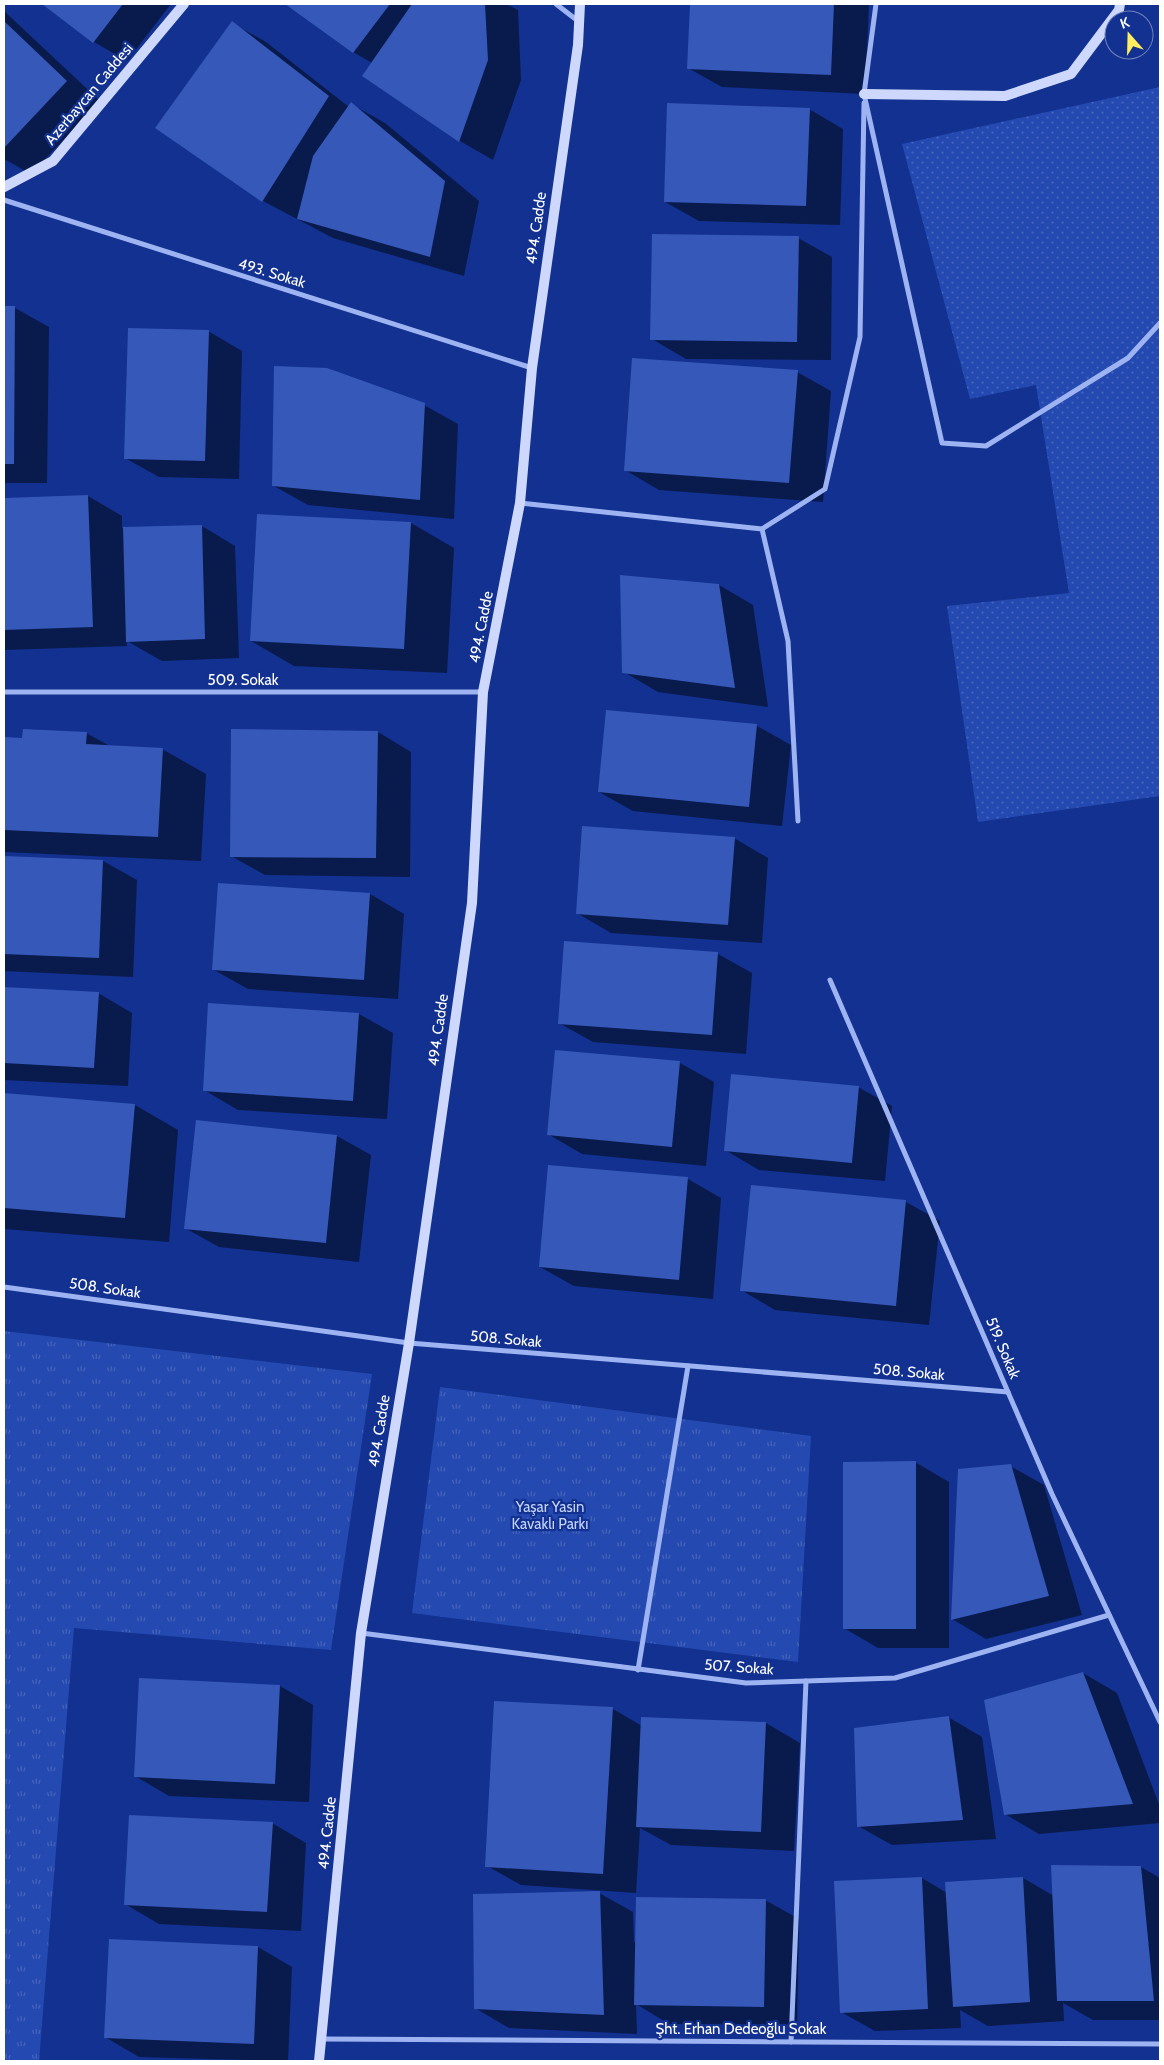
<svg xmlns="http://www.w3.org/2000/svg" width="1164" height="2065" font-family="Cabin,sans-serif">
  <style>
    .grass { fill: url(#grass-dots) }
    .park { fill: url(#park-tufts) }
    .shadow { fill: #0007 }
    .building { fill: #3658b8 }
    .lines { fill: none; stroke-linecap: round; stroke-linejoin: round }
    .street { stroke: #9eb4f2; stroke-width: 5 }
    .secondary { stroke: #cdd8fc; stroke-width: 10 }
    .labels { text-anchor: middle; stroke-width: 4.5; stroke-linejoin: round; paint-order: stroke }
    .street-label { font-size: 15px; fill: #fff; stroke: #123190 }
    .park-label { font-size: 15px; fill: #c5d4fd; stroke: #123190 }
  </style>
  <defs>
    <pattern id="grass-dots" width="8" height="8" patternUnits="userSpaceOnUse" patternTransform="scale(1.25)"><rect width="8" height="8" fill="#2449b0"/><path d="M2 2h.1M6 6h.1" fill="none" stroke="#4564bc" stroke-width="1.8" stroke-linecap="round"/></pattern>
    <pattern id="park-tufts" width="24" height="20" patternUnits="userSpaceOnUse" patternTransform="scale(1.25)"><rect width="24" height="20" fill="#2449b0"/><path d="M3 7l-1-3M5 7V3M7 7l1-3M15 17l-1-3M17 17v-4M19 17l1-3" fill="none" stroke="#4564bc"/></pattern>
  </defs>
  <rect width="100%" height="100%" fill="#123190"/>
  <polygon class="grass" points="1160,87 1160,796 978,822 947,606 1069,593 1036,385 970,399 902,144"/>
  <g class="park">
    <polygon points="4,1331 372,1374 331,1650 74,1628 39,2061 4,2061"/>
    <polygon points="440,1387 811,1436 798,1662 412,1613"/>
  </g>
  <g class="shadow">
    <polygon points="44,4 171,4 127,61 94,42"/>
    <polygon points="287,4 506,4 518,10 521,80 493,160 460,141 363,75 372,63 353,52"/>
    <polygon points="692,4 869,4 865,94 722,87 688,68"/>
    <polygon points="4,11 100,101 31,174 4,159"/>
    <polygon points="232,23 266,42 349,107 351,104 385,123 479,201 464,276 333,238 263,201 157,128"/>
    <polygon points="809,109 843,129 840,225 699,221 665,202"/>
    <polygon points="798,238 832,257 831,360 686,359 652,339"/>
    <polygon points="4,308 15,308 49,327 47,483 4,483"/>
    <polygon points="208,331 242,351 239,479 159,477 125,458"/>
    <polygon points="797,372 831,391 823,502 659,490 625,470"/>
    <polygon points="424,405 458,424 454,519 308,505 274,486"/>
    <polygon points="88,496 122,516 122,528 202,526 235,546 239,658 162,661 127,641 127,646 4,650 4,500"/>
    <polygon points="411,523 454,548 447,673 294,666 251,641"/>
    <polygon points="719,585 753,605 768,707 658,692 624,672"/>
    <polygon points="757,726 791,745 782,826 633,811 599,792"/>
    <polygon points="378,732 411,752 410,877 265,875 231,856"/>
    <polygon points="86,733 110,746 162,749 206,774 201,861 4,852 4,738 24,739"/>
    <polygon points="734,838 768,858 762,943 611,933 577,913"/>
    <polygon points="4,857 103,861 137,880 133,977 4,971"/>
    <polygon points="219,884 370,894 404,914 398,999 248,989 214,970"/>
    <polygon points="565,942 718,954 752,973 746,1054 593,1042 559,1023"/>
    <polygon points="4,988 98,993 132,1013 128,1086 4,1080"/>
    <polygon points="359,1014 393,1033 387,1119 238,1110 204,1090"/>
    <polygon points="556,1051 680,1063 714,1082 706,1166 582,1154 548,1134"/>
    <polygon points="858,1087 892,1106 885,1181 759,1170 725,1150"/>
    <polygon points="4,1095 135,1105 178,1130 169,1242 4,1229"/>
    <polygon points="337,1136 371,1155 359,1262 219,1247 185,1228"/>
    <polygon points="688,1179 721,1198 713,1299 574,1286 540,1267"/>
    <polygon points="752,1187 906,1202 940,1221 929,1325 775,1310 741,1290"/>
    <polygon points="915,1462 949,1482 949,1648 878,1648 844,1628"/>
    <polygon points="1010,1466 1044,1485 1082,1615 986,1639 952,1619"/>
    <polygon points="1083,1673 1117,1693 1160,1807 1160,1823 1039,1834 1005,1814"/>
    <polygon points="280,1686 313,1705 309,1802 169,1796 135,1776"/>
    <polygon points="613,1709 642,1726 766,1723 800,1743 794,1851 671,1845 640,1828 636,1893 521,1885 487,1866"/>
    <polygon points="948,1717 982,1737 996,1839 892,1845 858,1826"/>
    <polygon points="272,1823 306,1843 301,1931 159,1924 125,1904"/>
    <polygon points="1141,1867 1160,1878 1160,2020 1093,2020 1063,2003 1064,2021 988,2026 960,2010 961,2028 875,2031 841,2012 922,1878 947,1893 1023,1878 1054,1896"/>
    <polygon points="599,1893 633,1912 634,1942 765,1900 799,1919 797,2025 669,2024 636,2004 637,2034 509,2028 475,2008"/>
    <polygon points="110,1941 258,1947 292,1967 288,2061 139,2057 105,2037"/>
  </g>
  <g class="building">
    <polygon points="42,4 123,4 93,43"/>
    <polygon points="285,4 390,4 353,53"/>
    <polygon points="412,4 485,4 488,60 459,142 362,76"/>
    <polygon points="690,4 834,4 831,75 687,69"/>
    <polygon points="4,21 67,81 4,148"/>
    <polygon points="232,21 329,96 262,202 155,128"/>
    <polygon points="351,102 445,181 430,257 297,219 313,156"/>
    <polygon points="667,103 810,108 806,206 664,202"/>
    <polygon points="652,234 799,236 797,342 650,340"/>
    <polygon points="4,306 15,306 14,464 4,464"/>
    <polygon points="128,328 209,330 205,461 124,459"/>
    <polygon points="632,358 798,370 789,483 624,471"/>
    <polygon points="274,366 327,368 425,403 420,500 272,486"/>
    <polygon points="88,495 93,627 4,630 4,498"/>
    <polygon points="257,514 411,522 404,649 250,641"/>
    <polygon points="202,525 205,639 126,642 123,527"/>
    <polygon points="620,575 719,584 735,688 622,673"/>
    <polygon points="606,710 757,724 749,807 598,792"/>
    <polygon points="23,729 87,732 86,744 163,748 158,837 4,830 4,737 22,738"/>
    <polygon points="231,729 378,731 376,858 230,857"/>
    <polygon points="582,826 735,837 728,925 576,914"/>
    <polygon points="4,856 103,860 99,958 4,954"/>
    <polygon points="218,883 370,893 364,980 212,970"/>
    <polygon points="564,941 718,952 712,1035 558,1024"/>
    <polygon points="4,987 99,992 94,1068 4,1063"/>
    <polygon points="208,1003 359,1013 353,1101 203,1091"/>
    <polygon points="555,1050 680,1061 672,1147 547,1135"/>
    <polygon points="731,1074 859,1086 852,1163 724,1151"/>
    <polygon points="4,1093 135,1104 125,1218 4,1208"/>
    <polygon points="196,1120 337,1135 326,1243 184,1229"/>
    <polygon points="548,1165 688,1177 679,1280 539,1267"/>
    <polygon points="751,1185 906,1200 896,1306 740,1291"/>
    <polygon points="916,1461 916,1629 843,1629 843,1462"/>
    <polygon points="1011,1464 1049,1596 951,1620 958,1469"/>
    <polygon points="1083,1672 1133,1804 1004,1815 984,1700"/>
    <polygon points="139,1678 280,1685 275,1784 134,1777"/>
    <polygon points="494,1701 613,1707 603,1874 485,1867"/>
    <polygon points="949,1716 963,1820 857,1827 854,1728"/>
    <polygon points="641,1717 766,1722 761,1832 636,1827"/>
    <polygon points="129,1815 273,1822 267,1912 124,1905"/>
    <polygon points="1051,1865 1141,1866 1154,2001 1057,2001"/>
    <polygon points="922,1877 928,2009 840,2013 834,1881"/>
    <polygon points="1023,1877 1030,2002 953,2007 945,1882"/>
    <polygon points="600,1891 604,2015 474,2009 473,1894"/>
    <polygon points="636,1897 766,1899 764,2007 634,2005"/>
    <polygon points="109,1939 258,1946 254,2044 104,2038"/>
  </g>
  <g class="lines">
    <g class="street">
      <polyline points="556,4 578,21"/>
      <polyline points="864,94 942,443 986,446 1128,358 1160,323"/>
      <polyline points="864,94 876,4"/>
      <polyline points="4,200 532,368"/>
      <polyline points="520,503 762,529 788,641 798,821"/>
      <polyline points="762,529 825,489 860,337 864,103"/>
      <polyline points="4,692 483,692"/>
      <polyline points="830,980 1052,1494 1160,1722"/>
      <polyline points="4,1287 409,1343 1008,1392"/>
      <polyline points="361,1633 746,1683 895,1678 1109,1615"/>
      <polyline points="638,1670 688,1366"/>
      <polyline points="322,2039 1160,2044"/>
      <polyline points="791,2042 806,1681"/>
    </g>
    <g class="secondary">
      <polyline points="864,94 1005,96 1071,74 1119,10 1120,4"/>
      <polyline points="4,187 53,161 184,4"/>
      <polyline points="319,2061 361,1633 409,1343 472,903 483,692 520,503 532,368 578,45 580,4"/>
    </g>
  </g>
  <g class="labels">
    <g class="street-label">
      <text transform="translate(89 94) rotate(-50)" y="5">Azerbaycan Caddesi</text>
      <text transform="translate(536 228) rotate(-82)" y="5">494. Cadde</text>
      <text transform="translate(272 273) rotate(17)" y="5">493. Sokak</text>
      <text transform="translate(481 627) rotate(-79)" y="5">494. Cadde</text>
      <text x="243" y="685">509. Sokak</text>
      <text transform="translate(438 1030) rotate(-82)" y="5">494. Cadde</text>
      <text transform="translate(105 1288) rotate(8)" y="5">508. Sokak</text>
      <text transform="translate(506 1339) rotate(5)" y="5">508. Sokak</text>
      <text transform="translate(1003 1348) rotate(67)" y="5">519. Sokak</text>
      <text transform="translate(909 1372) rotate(5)" y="5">508. Sokak</text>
      <text transform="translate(379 1431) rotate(-81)" y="5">494. Cadde</text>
      <text transform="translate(739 1667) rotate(4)" y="5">507. Sokak</text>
      <text transform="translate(327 1833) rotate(-84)" y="5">494. Cadde</text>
      <text x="741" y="2034">Şht. Erhan Dedeoğlu Sokak</text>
    </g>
    <g class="park-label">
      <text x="550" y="1512">Yaşar Yasin<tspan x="550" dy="17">Kavaklı Parkı</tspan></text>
    </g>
  </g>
  <rect width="1164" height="2065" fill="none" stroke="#ffffff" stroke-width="10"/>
  <g transform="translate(1129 35) rotate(340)"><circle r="24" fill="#123190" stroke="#7183bc"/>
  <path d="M0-4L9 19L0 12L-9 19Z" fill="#ffef5f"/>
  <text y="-8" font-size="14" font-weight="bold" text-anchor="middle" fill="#ffffff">K</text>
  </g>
</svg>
